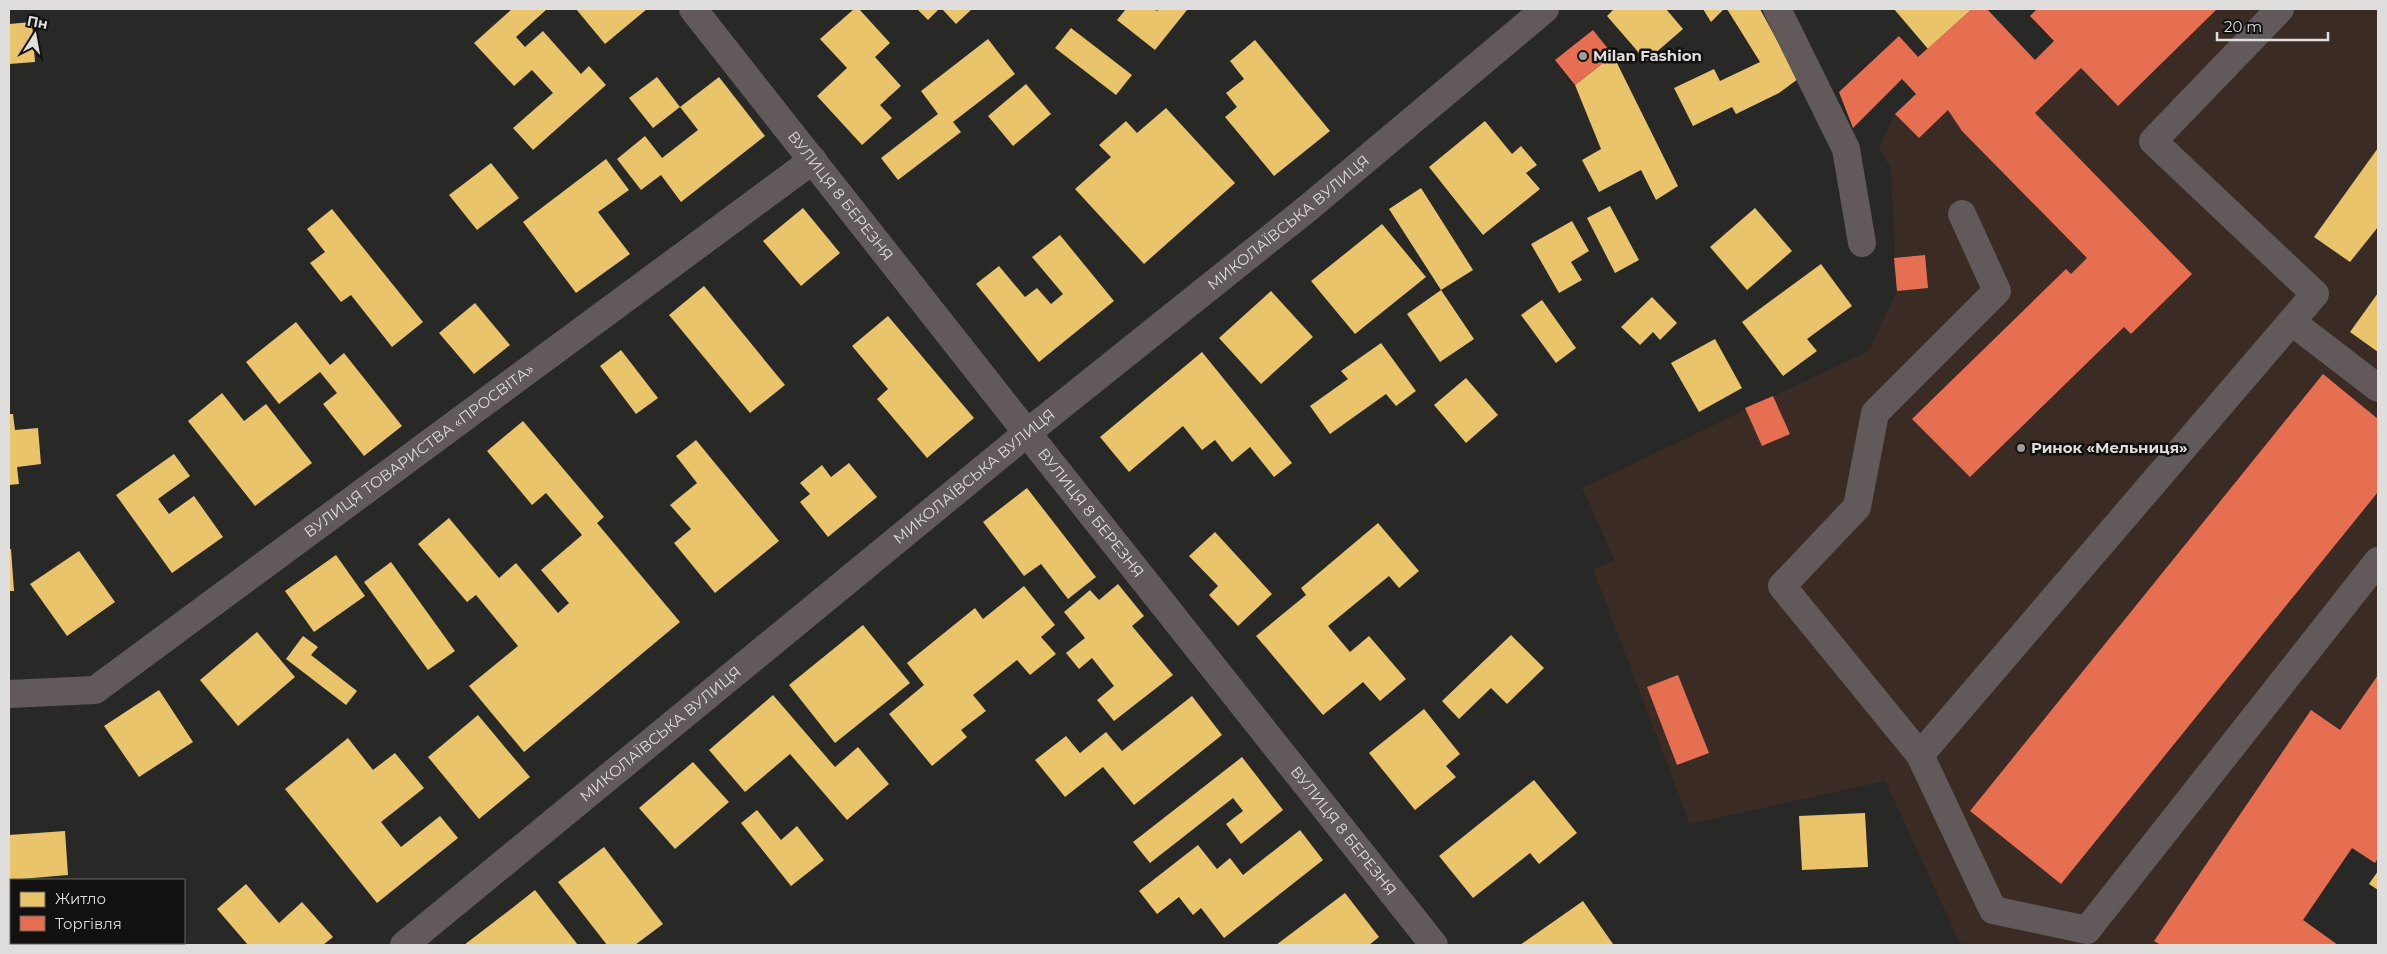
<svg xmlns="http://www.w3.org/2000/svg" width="2387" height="954" font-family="Montserrat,sans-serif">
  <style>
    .commercial { fill: #3a2b24 }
    .homes { fill: #e9c46a }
    .shops { fill: #e76f51 }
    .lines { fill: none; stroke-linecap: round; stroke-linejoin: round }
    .minor { stroke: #61595a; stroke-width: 28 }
    .poi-dot { fill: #9f9e9d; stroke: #121110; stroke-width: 2 }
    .labels { text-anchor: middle; stroke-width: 5; stroke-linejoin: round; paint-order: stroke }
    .poi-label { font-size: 15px; font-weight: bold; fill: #dfdedd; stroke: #121110; text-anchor: start }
    .street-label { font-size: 15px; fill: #dfdedd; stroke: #121110 }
  </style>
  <rect width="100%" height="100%" fill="#282827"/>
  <polygon class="commercial" points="2037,9 2378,9 2378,809 2286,945 1973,945 1960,943 1885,781 1690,824 1593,569 1615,561 1582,488 1868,351 1897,291 1891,169 1879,148 1895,114 1919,138 1948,110 2035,60 2054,41 2030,16"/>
  <g class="homes">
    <polygon points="512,9 547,9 516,37 525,47 543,31 581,74 589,66 606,85 533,150 513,128 553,93 532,70 514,86 474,43"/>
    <polygon points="576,9 647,9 605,44"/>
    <polygon points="854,9 859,9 890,43 875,57 901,86 880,105 892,118 862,145 817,96 847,68 820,39"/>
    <polygon points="917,9 939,9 928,20"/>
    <polygon points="942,9 972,9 956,24"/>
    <polygon points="1126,9 1154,9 1157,11 1159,9 1187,10 1155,50 1117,20"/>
    <polygon points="1614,9 1666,9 1683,29 1646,61 1607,16"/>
    <polygon points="1703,9 1724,9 1711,22"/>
    <polygon points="1727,9 1760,9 1798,79 1779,93 1736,114 1732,107 1693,126 1674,88 1714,69 1720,81 1760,62"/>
    <polygon points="1894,9 1972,9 1928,49"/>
    <polygon points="32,22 35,62 9,64 9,24"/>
    <polygon points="1071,28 1132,75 1116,95 1055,48"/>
    <polygon points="988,39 1015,74 953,122 961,132 898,180 881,158 938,114 921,91"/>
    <polygon points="1255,40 1330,131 1274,176 1225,117 1237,107 1226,93 1244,79 1230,61"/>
    <polygon points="1613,55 1678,186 1656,200 1641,170 1599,192 1582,160 1601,149 1575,85"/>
    <polygon points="657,77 680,107 653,128 629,98"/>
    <polygon points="719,77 765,136 681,202 661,175 641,190 617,159 645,136 662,158 698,130 680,107"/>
    <polygon points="1026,84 1051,114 1013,146 988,116"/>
    <polygon points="1166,108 1235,183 1144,264 1075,189 1111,157 1099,145 1126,121 1137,133"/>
    <polygon points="1485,121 1512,154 1521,146 1537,165 1526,173 1540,189 1483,235 1429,167"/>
    <polygon points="2378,148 2378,227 2350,262 2314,237"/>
    <polygon points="606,159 629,190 598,212 630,254 576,293 523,222"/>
    <polygon points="491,163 519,198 477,230 449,195"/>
    <polygon points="1421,188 1473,270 1441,290 1474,339 1440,362 1407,314 1441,290 1389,209"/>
    <polygon points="1610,206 1639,260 1615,273 1587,218"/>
    <polygon points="803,208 840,253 801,286 763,241"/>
    <polygon points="1755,208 1792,251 1747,290 1710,247"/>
    <polygon points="332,209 423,322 392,347 351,295 341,302 310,263 325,252 307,229"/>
    <polygon points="1572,221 1589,251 1571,262 1582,280 1559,293 1531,244"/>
    <polygon points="1382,224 1426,277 1355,334 1311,281"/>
    <polygon points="1060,235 1114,301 1039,362 976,284 999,266 1025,297 1037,288 1051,304 1063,294 1032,257"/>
    <polygon points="1821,264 1852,306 1807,339 1817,351 1783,376 1742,322"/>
    <polygon points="704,286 785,385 750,413 669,315"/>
    <polygon points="1271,291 1313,337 1261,384 1219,338"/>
    <polygon points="2378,293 2378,352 2350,332"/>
    <polygon points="1652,297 1677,323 1660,340 1653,332 1640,345 1621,327"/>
    <polygon points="1542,300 1576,348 1556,363 1521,315"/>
    <polygon points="475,303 510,345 474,374 439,333"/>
    <polygon points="888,316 974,418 927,458 877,399 888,389 852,346"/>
    <polygon points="296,322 330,365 344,353 402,426 364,456 323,404 337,393 320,372 279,404 246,362"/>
    <polygon points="1715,339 1742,388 1699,412 1671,363"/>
    <polygon points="1381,343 1416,391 1396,406 1386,394 1330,434 1310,406 1348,379 1341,371"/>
    <polygon points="621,350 658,398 636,414 600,366"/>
    <polygon points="1202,352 1292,463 1274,477 1250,447 1232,462 1215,440 1202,450 1183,426 1129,472 1100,437"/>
    <polygon points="1466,378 1498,415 1466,443 1434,405"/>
    <polygon points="222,393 244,421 266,404 312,463 255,506 188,421"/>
    <polygon points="9,414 13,414 15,430 38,428 41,464 17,467 19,484 9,485"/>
    <polygon points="523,421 604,517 597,523 680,622 524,752 469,686 518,646 476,595 467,602 418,544 449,518 499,578 516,563 558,613 569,603 541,570 582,535 546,493 532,505 487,451"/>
    <polygon points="696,440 779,541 715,593 674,543 691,529 670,505 697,483 676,456"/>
    <polygon points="174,454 190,476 158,499 169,514 194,496 223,537 172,573 116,495"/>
    <polygon points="849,463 877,497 828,537 800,502 810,494 800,483 822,465 831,477"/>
    <polygon points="1027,488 1096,577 1068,599 1041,564 1024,576 983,522"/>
    <polygon points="1378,523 1419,571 1399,588 1389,576 1328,626 1350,652 1369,636 1406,679 1380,701 1363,682 1323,715 1256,636 1306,595 1301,588"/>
    <polygon points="1215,532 1272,594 1238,626 1209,595 1218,586 1189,556"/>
    <polygon points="9,549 11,549 14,591 9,591"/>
    <polygon points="79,551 115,602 67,636 30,584"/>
    <polygon points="336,555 365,596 314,632 285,591"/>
    <polygon points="391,562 455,651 428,670 364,582"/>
    <polygon points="1118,584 1144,616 1132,626 1173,675 1114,721 1097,700 1114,686 1092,658 1079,669 1066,653 1085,638 1064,612 1090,590 1099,600"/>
    <polygon points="1024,586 1055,625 1041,637 1056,654 1030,675 1017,660 973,695 986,711 961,730 967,737 932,766 889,714 924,685 907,663 975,608 983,619"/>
    <polygon points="863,625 910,683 835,743 789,685"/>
    <polygon points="257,632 295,677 238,726 200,680"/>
    <polygon points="1511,635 1544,668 1507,704 1491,688 1459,719 1442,701"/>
    <polygon points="303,636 318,647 311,655 357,691 346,705 286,659"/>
    <polygon points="159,690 193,742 139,777 104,726"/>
    <polygon points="773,695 835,767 858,747 889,784 847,820 790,754 745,792 709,750"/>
    <polygon points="1192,696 1222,735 1134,805 1103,767 1065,797 1035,760 1066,736 1080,753 1106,732 1122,751"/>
    <polygon points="1424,709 1460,754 1446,766 1456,777 1415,810 1369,753"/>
    <polygon points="478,715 530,777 479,819 428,757"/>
    <polygon points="348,738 373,770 395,753 424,788 381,822 401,847 440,816 458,838 377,903 285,789"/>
    <polygon points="1242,757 1283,810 1241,844 1226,824 1243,811 1233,798 1150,863 1133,842"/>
    <polygon points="693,762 729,802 675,849 639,808"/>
    <polygon points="1534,780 1577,833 1539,864 1530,853 1473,898 1439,856"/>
    <polygon points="757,810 781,840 797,826 824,860 791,886 741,823"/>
    <polygon points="1865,813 1868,867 1802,870 1799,816"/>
    <polygon points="1300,830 1323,860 1224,938 1201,908 1193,915 1179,897 1157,914 1139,891 1198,845 1217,869 1230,858 1243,875"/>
    <polygon points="65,831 68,875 9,880 9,835"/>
    <polygon points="604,847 663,924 635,945 607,945 558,882"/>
    <polygon points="2378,871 2378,890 2369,884"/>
    <polygon points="246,884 279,923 302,902 333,937 323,945 248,945 217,909"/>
    <polygon points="535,890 578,945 464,945 511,909"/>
    <polygon points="1345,893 1379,937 1369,945 1276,945"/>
    <polygon points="1583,901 1613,944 1611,945 1520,945"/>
  </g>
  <g class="shops">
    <polygon points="1972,9 1987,9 2035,60 2054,41 2030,16 2037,9 2217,9 2118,106 2081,68 2035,113 2192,274 2131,334 2124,327 1970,477 1912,419 2066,269 2071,274 2087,258 1962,131 1948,110 1919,138 1895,114 1916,94 1902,79 1853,128 1839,92 1899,36 1918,57"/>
    <polygon points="1593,30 1613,55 1575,85 1555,60"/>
    <polygon points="1925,255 1928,288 1897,291 1894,258"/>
    <polygon points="2323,374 2378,419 2378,492 2061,884 1970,811"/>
    <polygon points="1773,396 1790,434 1762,446 1745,408"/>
    <polygon points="1678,675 1709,753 1677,765 1647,687"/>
    <polygon points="2378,675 2378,858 2375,863 2352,848 2303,920 2338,945 2161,945 2154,941 2311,710 2340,730"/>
  </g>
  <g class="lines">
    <g class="minor">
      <path id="s1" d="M693 9 1043 453 1434 945"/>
      <polyline points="1777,9 1846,149 1862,243"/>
      <polyline points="1962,214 1997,291 1875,413 1857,507 1782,586 1920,755 2315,294 2153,141 2280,9"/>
      <polyline points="2292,322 2378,388"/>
      <path id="s2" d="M9 694 95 690 813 160"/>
      <polyline points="1920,755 1993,910 2087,930 2378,561"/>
      <path id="s3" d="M404 945 1027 433 1308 208 1545 9"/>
    </g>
  </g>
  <g class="poi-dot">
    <circle cx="1583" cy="56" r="5"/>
    <circle cx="2021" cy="448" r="5"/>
  </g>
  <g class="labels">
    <g class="poi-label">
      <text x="1593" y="61">Milan Fashion</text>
      <text x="2031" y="453">Ринок «Мельниця»</text>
    </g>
    <g class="street-label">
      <text dy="5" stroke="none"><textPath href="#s1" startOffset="238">ВУЛИЦЯ 8 БЕРЕЗНЯ</textPath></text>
      <text dy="5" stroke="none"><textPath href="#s3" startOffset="1142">МИКОЛАЇВСЬКА ВУЛИЦЯ</textPath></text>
      <text dy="5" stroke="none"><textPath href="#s2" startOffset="489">ВУЛИЦЯ ТОВАРИСТВА «ПРОСВІТА»</textPath></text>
      <text dy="5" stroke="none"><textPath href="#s3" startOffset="738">МИКОЛАЇВСЬКА ВУЛИЦЯ</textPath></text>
      <text dy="5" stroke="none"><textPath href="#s1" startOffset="642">ВУЛИЦЯ 8 БЕРЕЗНЯ</textPath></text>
      <text dy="5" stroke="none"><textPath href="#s3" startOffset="332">МИКОЛАЇВСЬКА ВУЛИЦЯ</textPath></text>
      <text dy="5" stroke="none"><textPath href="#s1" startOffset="1048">ВУЛИЦЯ 8 БЕРЕЗНЯ</textPath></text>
    </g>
  </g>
  <rect width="2387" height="954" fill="none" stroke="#dfdedd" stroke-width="20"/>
  <rect x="10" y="879" width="175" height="65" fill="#121110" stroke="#646362"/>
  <rect x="20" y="892" width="25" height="15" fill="#e9c46a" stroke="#646362"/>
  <text x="55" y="904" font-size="15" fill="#dfdedd">Житло</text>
  <rect x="20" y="916" width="25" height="15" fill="#e76f51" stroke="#646362"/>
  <text x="55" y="929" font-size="15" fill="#dfdedd">Торгівля</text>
  <g transform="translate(35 35) rotate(11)" stroke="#121110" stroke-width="4" paint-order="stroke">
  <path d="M0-4L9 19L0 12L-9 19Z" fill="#dfdedd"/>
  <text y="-8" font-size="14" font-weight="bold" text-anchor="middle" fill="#dfdedd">Пн</text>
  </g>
  <path d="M2217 32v8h111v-8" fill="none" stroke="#dfdedd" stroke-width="2.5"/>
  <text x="2224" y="32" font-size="15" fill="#dfdedd" stroke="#121110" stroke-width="4" paint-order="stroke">20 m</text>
</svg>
